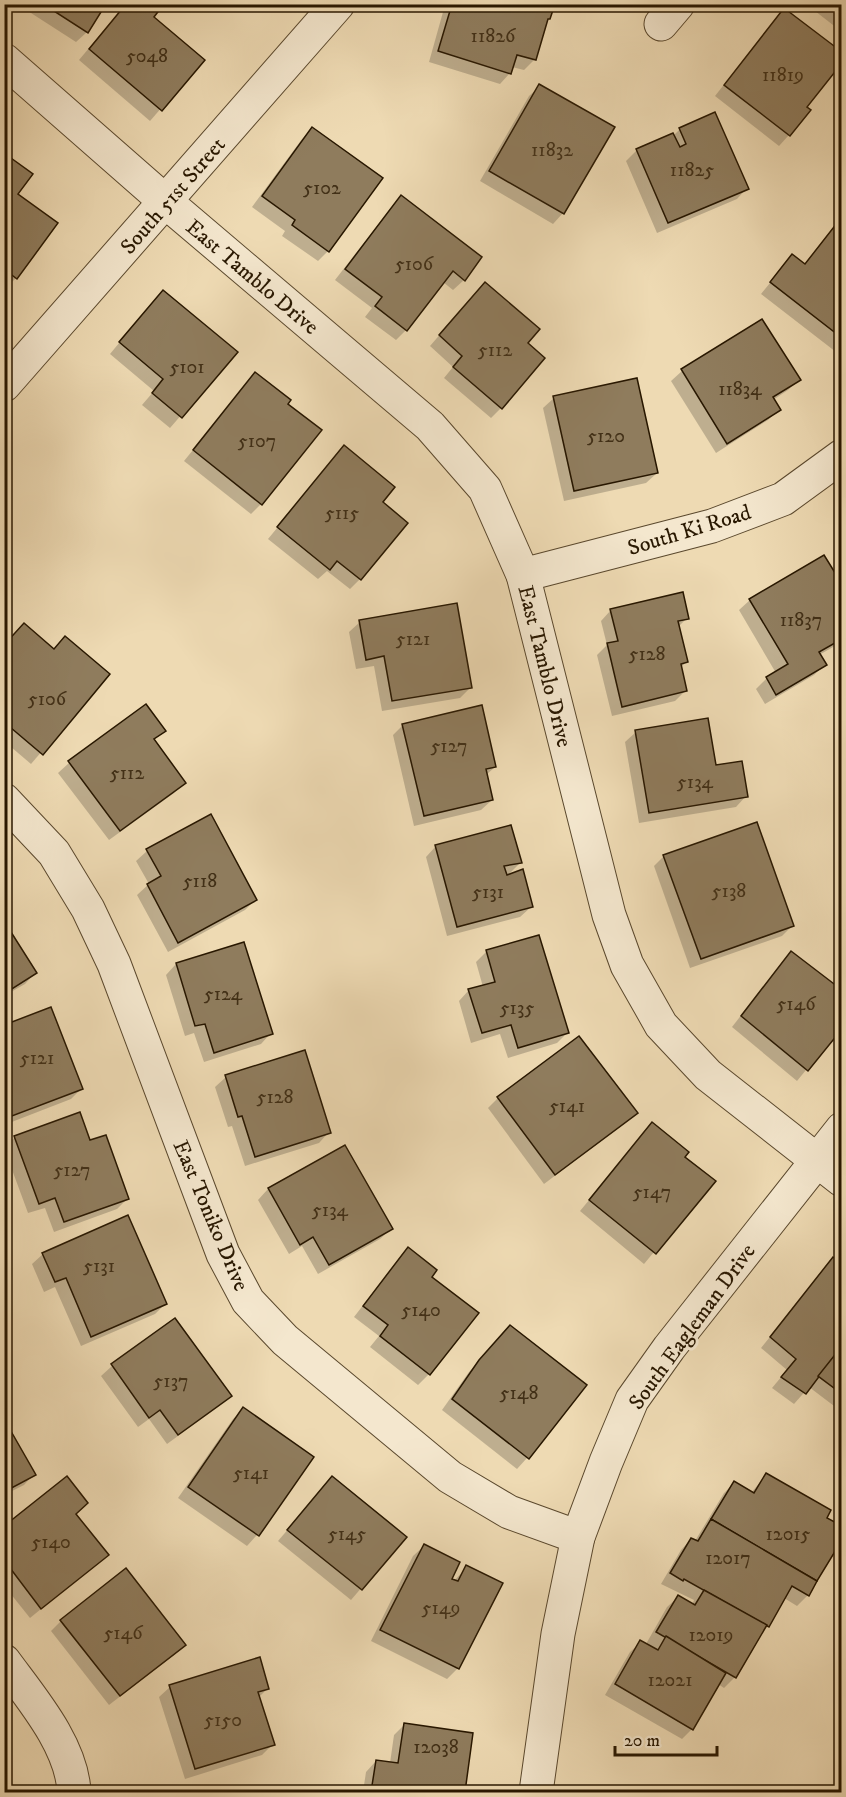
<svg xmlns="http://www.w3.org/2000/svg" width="846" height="1797" font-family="'IM FELL DW Pica',serif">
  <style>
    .shadow { fill: #0003 }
    .building { fill: #8f7c5d; stroke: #281700; stroke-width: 1.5 }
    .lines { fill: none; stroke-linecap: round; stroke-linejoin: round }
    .minor-casing { stroke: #5a482d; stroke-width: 35 }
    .minor { stroke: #f4e7ce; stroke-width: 33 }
    .labels { text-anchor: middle; stroke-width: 6; stroke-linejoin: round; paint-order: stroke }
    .number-label { font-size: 20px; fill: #423017 }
    .street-label { font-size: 22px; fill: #281700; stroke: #f4e7ce }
  </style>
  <rect width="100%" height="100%" fill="#eedab3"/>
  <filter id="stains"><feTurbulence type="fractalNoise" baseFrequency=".00333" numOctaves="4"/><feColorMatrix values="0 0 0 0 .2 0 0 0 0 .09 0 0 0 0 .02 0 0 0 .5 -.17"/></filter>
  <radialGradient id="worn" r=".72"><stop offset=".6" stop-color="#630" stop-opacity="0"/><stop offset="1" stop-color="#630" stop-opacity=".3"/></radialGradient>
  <g class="shadow">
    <polygon points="17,4 104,4 87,32 76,42"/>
    <polygon points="126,4 152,17 203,60 150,121 79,60"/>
    <polygon points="451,4 553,4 534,60 524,70 512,67 510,73 500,84 429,62 443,12"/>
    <polygon points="806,4 842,4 842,32"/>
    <polygon points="784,10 805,108 789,135 779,146 715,96 774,21"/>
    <polygon points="540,86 563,213 553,224 480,181 529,96"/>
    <polygon points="312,129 328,251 318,261 282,236 285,231 252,207 302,139"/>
    <polygon points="680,129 747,188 737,199 657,233 626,161 637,150 673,136"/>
    <polygon points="4,155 16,194 16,278 6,288"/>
    <polygon points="401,197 464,280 453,290 443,282 406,330 396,340 365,317 372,308 335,280 391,208"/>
    <polygon points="837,225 842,229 842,347 836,352 761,294 792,256 804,265"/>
    <polygon points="475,294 526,343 501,408 491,418 444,378 453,367 430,346"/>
    <polygon points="153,302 235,353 170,428 142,405 154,391 110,354"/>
    <polygon points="762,321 799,380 788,390 773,400 779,410 768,420 716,453 671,381 682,371"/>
    <polygon points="255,374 261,504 251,514 184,461"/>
    <polygon points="554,398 657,473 646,483 564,501 543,408"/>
    <polygon points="344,447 381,502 360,579 350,589 327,571 318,579 268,539"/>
    <polygon points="842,587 842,642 819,655 825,664 814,675 765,704 756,689 767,678 776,673 739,610 750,600"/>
    <polygon points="611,610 687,618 678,627 686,662 680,668 686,690 675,701 612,716 597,655 607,645 601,621"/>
    <polygon points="360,622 471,687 460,698 382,711 374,666 356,669 349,632"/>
    <polygon points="4,646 53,650 108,674 31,764 4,741"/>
    <polygon points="146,706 164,731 153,741 184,782 174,793 109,840 58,773 69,763"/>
    <polygon points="403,725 495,767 486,775 492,800 481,810 414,826 393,735"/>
    <polygon points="636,732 746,796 736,807 639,823 625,742"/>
    <polygon points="210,816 255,900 245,910 168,952 137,895 149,884 136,861 147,851"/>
    <polygon points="436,846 520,863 506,877 531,907 520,917 447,936 426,857"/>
    <polygon points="664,856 793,925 782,936 690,968 654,866"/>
    <polygon points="4,924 35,973 25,984 4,996"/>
    <polygon points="538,937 567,1033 557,1043 508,1058 500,1034 471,1043 459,1001 469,990 483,987 476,962 486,952"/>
    <polygon points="243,944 271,1033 261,1044 204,1062 194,1033 185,1036 166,975 176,964"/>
    <polygon points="792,953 842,1026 797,1081 732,1027 781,964"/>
    <polygon points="4,1026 81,1089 71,1099 4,1125"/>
    <polygon points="304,1052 329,1132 319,1143 245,1166 232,1126 228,1127 215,1087 226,1077"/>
    <polygon points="498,1098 636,1113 625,1123 544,1184 488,1108"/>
    <polygon points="652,1124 683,1157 713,1181 644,1264 580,1211"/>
    <polygon points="15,1137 89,1142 127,1199 117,1209 54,1232 45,1208 28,1213 4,1148"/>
    <polygon points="345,1147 391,1229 380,1239 318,1274 302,1246 289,1254 258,1200 268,1189"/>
    <polygon points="409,1249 430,1277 477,1313 429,1374 418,1385 370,1347 379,1336 354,1317 398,1260"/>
    <polygon points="43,1254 165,1304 155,1314 81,1346 55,1287 44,1292 32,1264"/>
    <polygon points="833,1259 842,1265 842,1412 809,1387 794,1404 772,1388 787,1370 761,1348"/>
    <polygon points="175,1320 230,1395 219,1406 167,1444 149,1419 138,1427 101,1376 112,1366"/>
    <polygon points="500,1337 585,1385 527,1458 517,1469 442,1410 469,1372"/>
    <polygon points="244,1409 312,1457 257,1535 247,1546 178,1498 233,1419"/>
    <polygon points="4,1422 34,1474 24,1485 4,1495"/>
    <polygon points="766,1475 825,1519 808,1595 797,1606 784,1598 735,1677 724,1688 718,1684 692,1729 682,1739 605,1695 630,1652 641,1642 646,1644 667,1607 678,1597 692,1605 694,1600 661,1584 681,1550 691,1539 695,1541 724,1493 734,1483 751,1493"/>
    <polygon points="332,1478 405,1537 351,1600 278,1541"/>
    <polygon points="75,1515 107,1555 30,1618 6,1588 4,1528"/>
    <polygon points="424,1546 450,1579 454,1581 467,1567 458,1668 447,1679 371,1641 413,1556"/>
    <polygon points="61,1621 184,1645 174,1655 109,1705 51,1631"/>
    <polygon points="170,1687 268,1688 258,1698 273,1744 262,1755 185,1779 159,1697"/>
    <polygon points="405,1724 471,1734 463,1792 363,1792 366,1772 376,1761 390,1763 394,1735"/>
  </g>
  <g class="building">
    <polygon points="43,4 106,4 88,33"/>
    <polygon points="126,4 164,4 154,17 205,60 162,111 89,49"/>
    <polygon points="452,4 555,4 550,19 548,19 536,60 517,55 511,74 438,51"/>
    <polygon points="830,4 842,4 842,14"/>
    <polygon points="784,8 842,52 842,63 807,107 811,110 790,136 724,85"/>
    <polygon points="539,84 615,127 564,214 489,171"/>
    <polygon points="715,112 749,189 668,223 636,149 673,133 680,147 686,144 679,128"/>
    <polygon points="312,127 383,178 329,252 292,225 295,220 262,196"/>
    <polygon points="4,153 33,174 18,194 58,223 17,279 4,269"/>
    <polygon points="401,195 482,257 465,281 453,271 407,331 375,306 382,297 345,269"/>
    <polygon points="837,223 842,227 842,338 770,282 792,254 805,264"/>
    <polygon points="485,282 540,329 528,343 545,358 502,409 453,367 462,356 439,335"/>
    <polygon points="163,290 238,352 182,418 152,393 163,379 119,342"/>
    <polygon points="762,319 801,380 773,397 781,410 727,444 681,369"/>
    <polygon points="255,372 291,400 288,404 322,430 262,505 193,450"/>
    <polygon points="637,378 658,473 574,491 553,396"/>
    <polygon points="344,445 395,487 383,502 408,523 361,580 337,561 330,570 277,527"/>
    <polygon points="824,555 842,584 842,639 819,652 827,665 776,695 766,677 788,664 749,599"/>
    <polygon points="683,592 689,619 678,621 688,662 681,664 687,691 622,707 607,643 618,641 610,609"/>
    <polygon points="457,603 472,688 392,701 384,656 366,660 359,620"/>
    <polygon points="24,623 54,649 65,636 110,674 43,755 4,722 4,645"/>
    <polygon points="146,704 166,731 154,739 186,783 120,831 68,761"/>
    <polygon points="482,705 496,767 486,769 493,800 424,816 402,724"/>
    <polygon points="708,718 716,765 742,761 748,797 649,813 635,730"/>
    <polygon points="211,814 257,900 178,943 147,884 161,876 146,849"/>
    <polygon points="757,822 794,926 701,959 663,855"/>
    <polygon points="511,825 522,863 504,866 507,875 523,869 533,907 457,927 435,845"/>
    <polygon points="4,921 37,973 4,994"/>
    <polygon points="539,935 569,1033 518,1048 511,1025 482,1033 468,989 495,982 486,950"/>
    <polygon points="244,942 273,1034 214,1053 205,1024 195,1026 176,963"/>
    <polygon points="791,951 842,990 842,1029 808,1071 741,1016"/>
    <polygon points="51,1007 83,1089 4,1119 4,1025"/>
    <polygon points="579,1036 638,1113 555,1175 497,1097"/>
    <polygon points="305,1050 331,1133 255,1157 242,1116 238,1117 225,1075"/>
    <polygon points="80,1112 90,1140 106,1135 129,1199 64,1222 55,1198 39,1204 14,1136"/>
    <polygon points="652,1122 689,1152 685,1157 716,1181 656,1254 589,1200"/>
    <polygon points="345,1145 393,1229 329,1265 313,1237 300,1245 268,1188"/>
    <polygon points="128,1215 167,1304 91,1337 66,1278 55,1282 42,1253"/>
    <polygon points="408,1247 437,1270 432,1277 479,1313 430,1375 380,1336 388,1325 363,1306"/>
    <polygon points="833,1257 842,1263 842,1346 806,1394 781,1377 796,1359 770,1337"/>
    <polygon points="175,1318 232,1396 178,1435 160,1410 149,1418 111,1364"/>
    <polygon points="510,1325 587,1385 529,1459 452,1399 479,1360"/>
    <polygon points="842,1346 842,1394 818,1376"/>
    <polygon points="243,1407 314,1457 259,1536 188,1487"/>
    <polygon points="4,1419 36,1475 4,1492"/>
    <polygon points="766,1473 831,1510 827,1518 842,1526 842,1540 817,1581 711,1519 734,1481 754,1493"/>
    <polygon points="67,1476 88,1503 76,1514 109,1555 41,1609 4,1560 4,1526"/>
    <polygon points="332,1476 407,1537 362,1590 287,1530"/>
    <polygon points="711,1519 817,1581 809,1596 792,1586 769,1627 684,1579 683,1581 670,1573 691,1538 698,1541"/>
    <polygon points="424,1544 460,1562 452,1579 458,1581 466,1565 503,1583 459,1669 380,1630"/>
    <polygon points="126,1568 186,1645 120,1696 60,1620"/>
    <polygon points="704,1590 767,1625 736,1678 656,1632 678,1595 695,1605"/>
    <polygon points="666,1636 726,1673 693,1730 615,1684 640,1640 658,1650"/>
    <polygon points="260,1657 269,1689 258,1692 275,1745 195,1769 169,1685"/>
    <polygon points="404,1723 473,1733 465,1792 371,1792 376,1760 398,1763"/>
    <polygon points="604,1788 641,1792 604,1792"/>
  </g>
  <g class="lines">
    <defs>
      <g id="minor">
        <polyline points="661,24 678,4"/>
        <polyline points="4,60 166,202 430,426 485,489 523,575 609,915 627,965 661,1025 708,1075 842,1180"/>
        <polyline points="4,385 338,4"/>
        <polyline points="523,575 712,526 783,499 842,456"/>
        <polyline points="4,800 54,853 88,909 114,964 223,1254 248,1301 285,1340 450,1477 509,1512 578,1537"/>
        <path d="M4 1661C31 1698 72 1745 74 1792"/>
        <polyline points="536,1792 558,1634 578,1537 606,1462 632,1400 669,1348 842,1129"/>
      </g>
    </defs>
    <use href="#minor" class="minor-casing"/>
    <use href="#minor" class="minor"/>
  </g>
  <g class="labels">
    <g class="number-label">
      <text x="493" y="42">11826</text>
      <text x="147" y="62">5048</text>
      <text x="783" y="81">11819</text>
      <text x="552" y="156">11832</text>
      <text x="692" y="176">11825</text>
      <text x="322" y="194">5102</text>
      <text x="414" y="270">5106</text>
      <text x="495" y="356">5112</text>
      <text x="187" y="373">5101</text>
      <text x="740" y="395">11834</text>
      <text x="606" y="442">5120</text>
      <text x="257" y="447">5107</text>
      <text x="342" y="519">5115</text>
      <text x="801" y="626">11837</text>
      <text x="413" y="645">5121</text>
      <text x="647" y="660">5128</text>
      <text x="47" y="705">5106</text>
      <text x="449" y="752">5127</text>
      <text x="127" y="779">5112</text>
      <text x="695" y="788">5134</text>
      <text x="200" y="887">5118</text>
      <text x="729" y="897">5138</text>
      <text x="488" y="898">5131</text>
      <text x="223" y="1000">5124</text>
      <text x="796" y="1010">5146</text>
      <text x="517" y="1014">5135</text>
      <text x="37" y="1064">5121</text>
      <text x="275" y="1103">5128</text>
      <text x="567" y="1112">5141</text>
      <text x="72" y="1176">5127</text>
      <text x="652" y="1198">5147</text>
      <text x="330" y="1216">5134</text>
      <text x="99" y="1272">5131</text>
      <text x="421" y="1316">5140</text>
      <text x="171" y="1387">5137</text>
      <text x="519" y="1399">5148</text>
      <text x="251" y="1479">5141</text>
      <text x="347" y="1540">5145</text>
      <text x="788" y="1540">12015</text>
      <text x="51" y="1548">5140</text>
      <text x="728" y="1564">12017</text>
      <text x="441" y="1614">5149</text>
      <text x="123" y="1639">5146</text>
      <text x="711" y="1641">12019</text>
      <text x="670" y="1686">12021</text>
      <text x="223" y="1726">5150</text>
      <text x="436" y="1753">12038</text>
    </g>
    <g class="street-label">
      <text transform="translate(172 195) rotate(-49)" y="8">South 51st Street</text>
      <text transform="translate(253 276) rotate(40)" y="8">East Tamblo Drive</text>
      <text transform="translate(689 529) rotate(-17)" y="8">South Ki Road</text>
      <text transform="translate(546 666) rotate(76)" y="8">East Tamblo Drive</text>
      <text transform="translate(212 1215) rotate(67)" y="8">East Toniko Drive</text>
      <text transform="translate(691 1326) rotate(-54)" y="8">South Eagleman Drive</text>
    </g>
  </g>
  <rect width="846" height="1797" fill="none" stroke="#eedab3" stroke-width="24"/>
  <rect x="6" y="6" width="834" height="1785" fill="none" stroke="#281700" stroke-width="3"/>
  <rect x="12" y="12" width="822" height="1773" fill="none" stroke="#281700" stroke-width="1.5"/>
  <path d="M615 1746v9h102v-9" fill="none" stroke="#281700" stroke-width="3"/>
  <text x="624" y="1746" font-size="18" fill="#281700" stroke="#f4e7ce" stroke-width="4.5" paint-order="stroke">20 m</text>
  <rect width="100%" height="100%" filter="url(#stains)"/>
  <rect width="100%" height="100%" fill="url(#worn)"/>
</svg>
